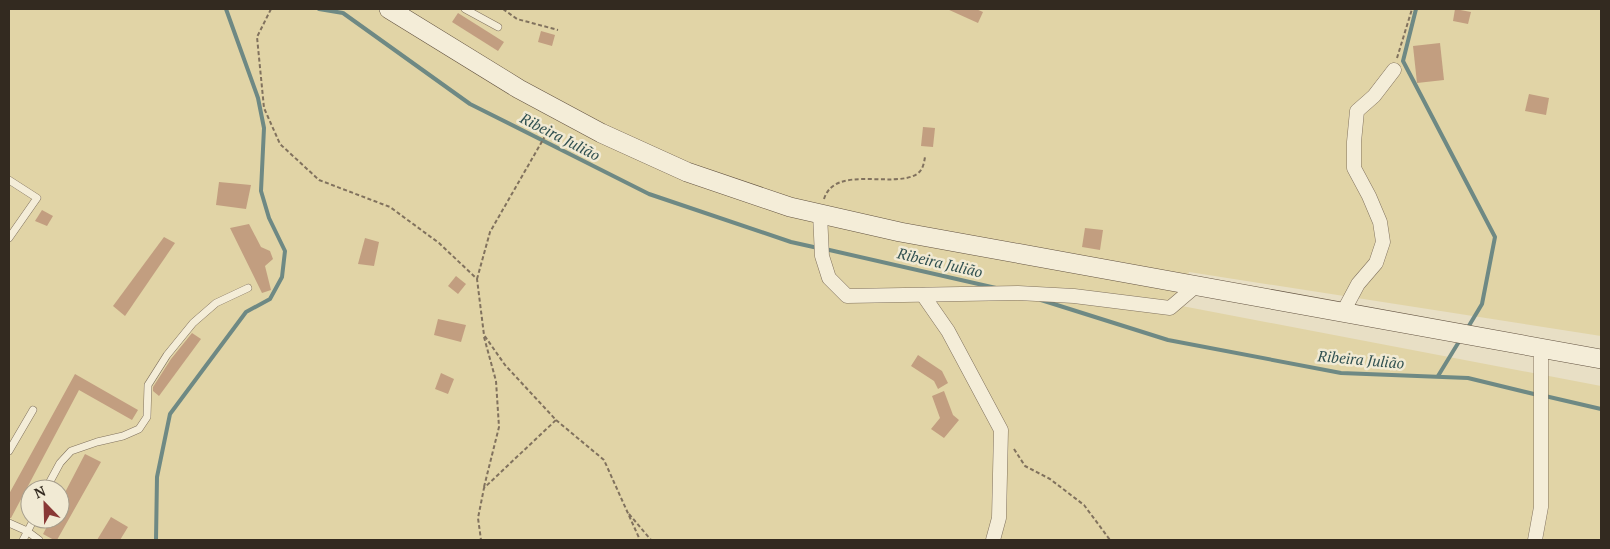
<svg xmlns="http://www.w3.org/2000/svg" width="1610" height="549" font-family="'PT Serif',serif">
  <style>
    .sand { fill: #e1d4a6; fill-rule: evenodd }
    .lines { fill: none; stroke-linecap: round; stroke-linejoin: round }
    .stream { stroke: #6e8984; stroke-width: 4 }
    .building { fill: #c29e80 }
    .service-casing { stroke: #81725e; stroke-width: 8 }
    .minor-casing { stroke: #81725e; stroke-width: 15 }
    .secondary-casing { stroke: #635341; stroke-width: 20 }
    .path { stroke: #81725e; stroke-width: 2; stroke-dasharray: 4 2.5; stroke-linecap: butt }
    .service { stroke: #f4edd8; stroke-width: 7 }
    .minor { stroke: #f4edd8; stroke-width: 14 }
    .secondary { stroke: #f4edd8; stroke-width: 19 }
    .labels { text-anchor: middle; stroke-width: 5; stroke-linejoin: round; paint-order: stroke }
    .water-label { font-size: 15px; font-style: italic; fill: #315151; stroke: #f1ead4 }
  </style>
  <rect width="100%" height="100%" fill="#e8dfc5"/>
  <path class="sand" d="M9 9H1601V336L1189 272 1182 306 1601 386V540H9ZM30 489H60V519H30Z"/>
  <g class="lines">
    <g class="stream">
      <polyline points="319,9 343,13 470,104 649,194 791,242 818,248"/>
      <polyline points="1416,9 1403,61 1495,237 1482,304 1467,329"/>
      <polyline points="825,249 996,288"/>
      <polyline points="1041,300 1168,340 1341,373 1468,378 1538,395"/>
      <polyline points="1438,376 1460,340"/>
      <polyline points="1545,396 1601,409"/>
      <polyline points="156,540 157,477 170,414 246,312 270,299 282,277 285,251 269,218 261,191 264,128 258,98 226,9"/>
    </g>
  </g>
  <g class="building">
    <polygon points="947,9 976,9 983,12 978,23"/>
    <polygon points="1455,9 1471,12 1468,24 1453,21"/>
    <polygon points="458,13 504,42 498,51 452,22"/>
    <polygon points="541,31 555,35 552,46 538,42"/>
    <polygon points="1440,43 1444,80 1417,83 1413,46"/>
    <polygon points="1529,94 1549,98 1546,115 1525,111"/>
    <polygon points="923,127 935,128 933,147 921,146"/>
    <polygon points="219,182 251,185 246,209 216,205"/>
    <polygon points="42,210 53,216 47,226 35,221"/>
    <polygon points="249,224 261,247 270,251 273,259 265,266 271,290 262,293 230,228"/>
    <polygon points="1085,228 1103,230 1100,250 1082,247"/>
    <polygon points="164,237 175,243 125,316 113,306"/>
    <polygon points="365,238 379,242 374,266 358,264"/>
    <polygon points="456,276 466,284 458,294 448,286"/>
    <polygon points="438,319 466,325 461,342 434,335"/>
    <polygon points="192,333 201,339 159,396 153,391 153,387 171,359"/>
    <polygon points="918,355 942,371 948,383 938,389 934,381 911,366"/>
    <polygon points="441,373 454,379 448,394 435,389"/>
    <polygon points="75,374 138,410 132,420 79,390 11,518 9,518 9,494"/>
    <polygon points="944,391 953,415 959,420 944,438 931,429 940,418 932,396"/>
    <polygon points="85,454 101,462 57,540 54,540 43,534 51,519 60,519 60,502"/>
    <polygon points="111,517 128,527 120,540 97,540"/>
  </g>
  <g class="lines">
    <defs>
      <g id="service">
        <polyline points="465,9 498,27"/>
        <polyline points="9,180 37,198 9,238"/>
        <polyline points="9,451 33,410"/>
        <polyline points="46,489 60,463 71,451 97,442 123,436 139,429 147,417 148,385 167,355 193,323 216,303 248,288"/>
        <polyline points="9,523 27,531 39,540"/>
        <polyline points="23,540 34,519"/>
      </g>
      <g id="minor">
        <polyline points="820,214 822,256 829,278 847,296 1018,293 1074,296 1170,308 1197,285"/>
        <polyline points="923,295 948,331 1001,430 999,518 993,540"/>
        <polyline points="1343,312 1358,284 1376,263 1383,242 1380,222 1369,196 1354,168 1354,142 1357,111 1374,96 1394,70"/>
        <polyline points="1535,540 1541,507 1541,348"/>
      </g>
      <polyline id="secondary" points="389,9 519,89 601,133 687,172 790,207 900,232 1601,359"/>
    </defs>
    <use href="#service" class="service-casing"/>
    <use href="#minor" class="minor-casing"/>
    <use href="#secondary" class="secondary-casing"/>
    <g class="path">
      <polyline points="271,9 257,37 264,108 280,144 319,180 390,207 439,243 477,279 484,335 505,365 556,420 484,488 478,518 481,540"/>
      <polyline points="503,9 517,19 558,30"/>
      <polyline points="1397,58 1412,9"/>
      <path d="M824 199C835 164 893 189 917 174 923 170 924 163 925 157"/>
      <polyline points="477,279 490,232 552,124"/>
      <polyline points="484,337 496,381 499,427 484,487"/>
      <polyline points="556,420 604,460 640,540"/>
      <polyline points="1014,449 1025,466 1050,479 1084,505 1110,540"/>
      <polyline points="629,514 651,540"/>
    </g>
    <use href="#service" class="service"/>
    <use href="#minor" class="minor"/>
    <use href="#secondary" class="secondary"/>
  </g>
  <g class="labels">
    <g class="water-label">
      <text transform="translate(560 137) rotate(27)" y="5">Ribeira Julião</text>
      <text transform="translate(940 263) rotate(13)" y="5">Ribeira Julião</text>
      <text transform="translate(1361 360) rotate(5)" y="5">Ribeira Julião</text>
    </g>
  </g>
  <rect width="1610" height="549" fill="none" stroke="#332a20" stroke-width="20"/>
  <g transform="translate(45 504) rotate(337)"><circle r="24" fill="#f1ead4" stroke="#a59d8c"/>
  <path d="M0-4L9 19L0 12L-9 19Z" fill="#893835"/>
  <text y="-8" font-size="14" font-weight="bold" text-anchor="middle" fill="#332a20">N</text>
  </g>
</svg>
